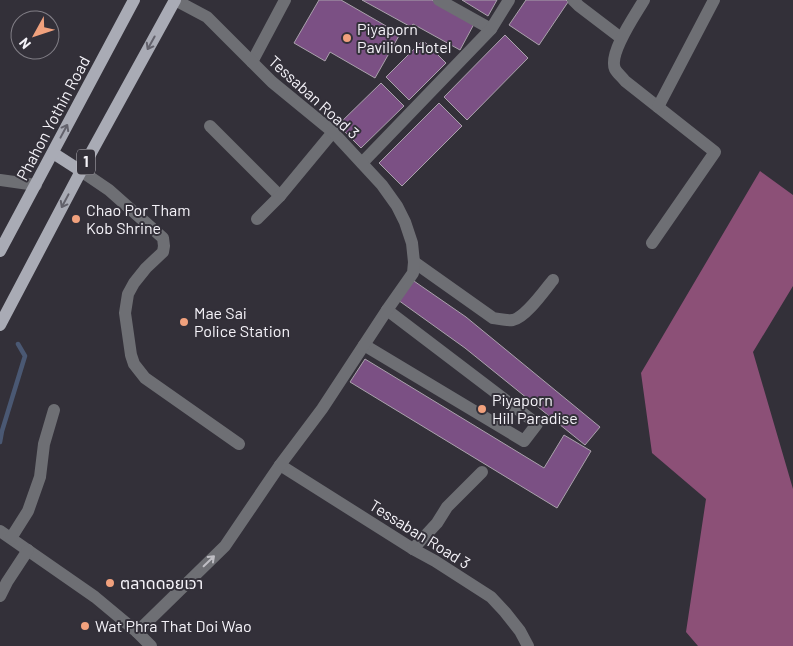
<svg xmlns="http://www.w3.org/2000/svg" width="793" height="646" font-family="Barlow,'Noto Sans Thai',sans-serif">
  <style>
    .forest { fill: #8c5077 }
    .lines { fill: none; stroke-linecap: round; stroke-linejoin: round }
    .stream { stroke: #4a5873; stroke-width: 4.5 }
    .building { fill: #7b5084; stroke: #aaa2ac }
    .minor { stroke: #6e6f74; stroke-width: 12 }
    .major { stroke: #a9abb5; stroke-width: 12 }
    .oneway { stroke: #62616b }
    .oneway2 { stroke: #bfbec4 }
    .poi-dot { fill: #f1a17d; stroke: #333039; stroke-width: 2 }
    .labels { text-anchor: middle; stroke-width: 4; stroke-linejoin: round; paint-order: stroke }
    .shield { fill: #333039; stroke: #bbb8bf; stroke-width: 1 }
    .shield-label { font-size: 15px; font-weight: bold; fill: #f5f3f9 }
    .poi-label { font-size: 16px; fill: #f5f3f9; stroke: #333039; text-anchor: start }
    .street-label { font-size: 16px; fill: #f5f3f9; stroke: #333039 }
  </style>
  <rect width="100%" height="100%" fill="#333039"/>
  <polygon class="forest" points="760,171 793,195 793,286 753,352 793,489 793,646 698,646 686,632 706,499 652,453 641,373"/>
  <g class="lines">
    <polyline class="stream" points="0,442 2,431 25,356 18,344"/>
  </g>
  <g class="building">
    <polygon points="319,0 341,0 400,34 375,78 330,52 325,61 294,43"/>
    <polygon points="362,0 432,0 474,24 460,50 413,24 411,27"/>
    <polygon points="462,0 497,0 488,16"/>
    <polygon points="526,0 566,0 568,2 539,45 509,25"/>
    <polygon points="505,35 528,58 467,120 444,97"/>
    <polygon points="423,40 446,63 409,100 386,77"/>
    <polygon points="381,83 404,106 361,148 338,125"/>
    <polygon points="439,103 462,126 402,186 379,163"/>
    <polygon points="411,279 466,317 600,427 585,445 465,348 398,300"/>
    <polygon points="365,359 544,468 564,435 591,451 557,508 350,382"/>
  </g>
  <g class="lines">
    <g class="minor">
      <polyline points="439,0 491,29"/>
      <polyline points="573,0 579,6 621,38"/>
      <path d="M644 0C636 14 608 53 615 69 617 73 622 77 625 81L715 152 652 243"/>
      <polyline points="252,62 285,0"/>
      <polyline points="658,107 714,0"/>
      <polyline points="210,126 280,196"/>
      <polyline points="362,163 491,29 509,0"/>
      <polyline points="81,171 109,190 163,238 164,246 163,252 146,268 134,283 128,294 125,313 131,355 134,364 145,378 239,444"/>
      <polyline points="0,180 36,185"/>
      <polyline points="257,219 280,196 333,132"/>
      <path d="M414 262 493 318C500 319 506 321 513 320 526 317 544 291 553 280"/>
      <polyline points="364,345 524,441 537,424 387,310"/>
      <polyline points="280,465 413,549 435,561 491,597 505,612 520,631 528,646"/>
      <polyline points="0,531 95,597 137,632 151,646"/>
      <polyline points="11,538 28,511 40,477 44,444 54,410"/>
      <polyline points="413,549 437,523 447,507 482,472"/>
      <polyline points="0,596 7,582 28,550"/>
      <polyline points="137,632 225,546 280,465 322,409 387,310 413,273 414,262 412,243 405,222 397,206 382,185 333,132 272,82 207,17 175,0"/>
    </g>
    <g class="major">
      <polyline points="53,153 81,171"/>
      <polyline points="0,251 134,0"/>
      <polyline points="0,325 81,171 175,0"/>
    </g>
  </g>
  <defs><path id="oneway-shaft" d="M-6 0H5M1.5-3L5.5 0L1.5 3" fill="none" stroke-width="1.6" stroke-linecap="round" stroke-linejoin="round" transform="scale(1.25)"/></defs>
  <g class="oneway">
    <use href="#oneway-shaft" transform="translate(151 43) rotate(119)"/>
    <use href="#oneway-shaft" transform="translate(64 131) rotate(-62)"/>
    <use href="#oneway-shaft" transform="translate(65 201) rotate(118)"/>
  </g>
  <use class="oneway2" href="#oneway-shaft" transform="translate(209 561) rotate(-44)"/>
  <g class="poi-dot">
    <circle cx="347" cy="38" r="5"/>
    <circle cx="76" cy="219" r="5"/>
    <circle cx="184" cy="322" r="5"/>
    <circle cx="482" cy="409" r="5"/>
    <circle cx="110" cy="583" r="5"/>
    <circle cx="85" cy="626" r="5"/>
  </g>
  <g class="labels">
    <rect class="shield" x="77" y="149.5" width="18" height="25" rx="4"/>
    <g class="shield-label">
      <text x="86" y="167">1</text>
    </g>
    <g class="poi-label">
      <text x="357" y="35">Piyaporn<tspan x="357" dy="18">Pavilion Hotel</tspan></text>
      <text x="86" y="216">Chao Por Tham<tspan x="86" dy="18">Kob Shrine</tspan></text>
      <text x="194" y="319">Mae Sai<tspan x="194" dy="18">Police Station</tspan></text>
      <text x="492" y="406">Piyaporn<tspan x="492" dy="18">Hill Paradise</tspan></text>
      <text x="120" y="589">ตลาดดอยเวา</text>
      <text x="95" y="632">Wat Phra That Doi Wao</text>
    </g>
    <g class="street-label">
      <text transform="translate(314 97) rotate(42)" y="6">Tessaban Road 3</text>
      <text transform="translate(53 118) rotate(-62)" y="6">Phahon Yothin Road</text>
      <text transform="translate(420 534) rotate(32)" y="6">Tessaban Road 3</text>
    </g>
  </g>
  <g transform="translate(35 35) rotate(230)"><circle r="24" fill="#333039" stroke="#817e86"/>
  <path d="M0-4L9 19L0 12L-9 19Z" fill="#f1a17d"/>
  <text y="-8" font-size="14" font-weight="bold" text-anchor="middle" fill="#f5f3f9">N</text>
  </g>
</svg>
